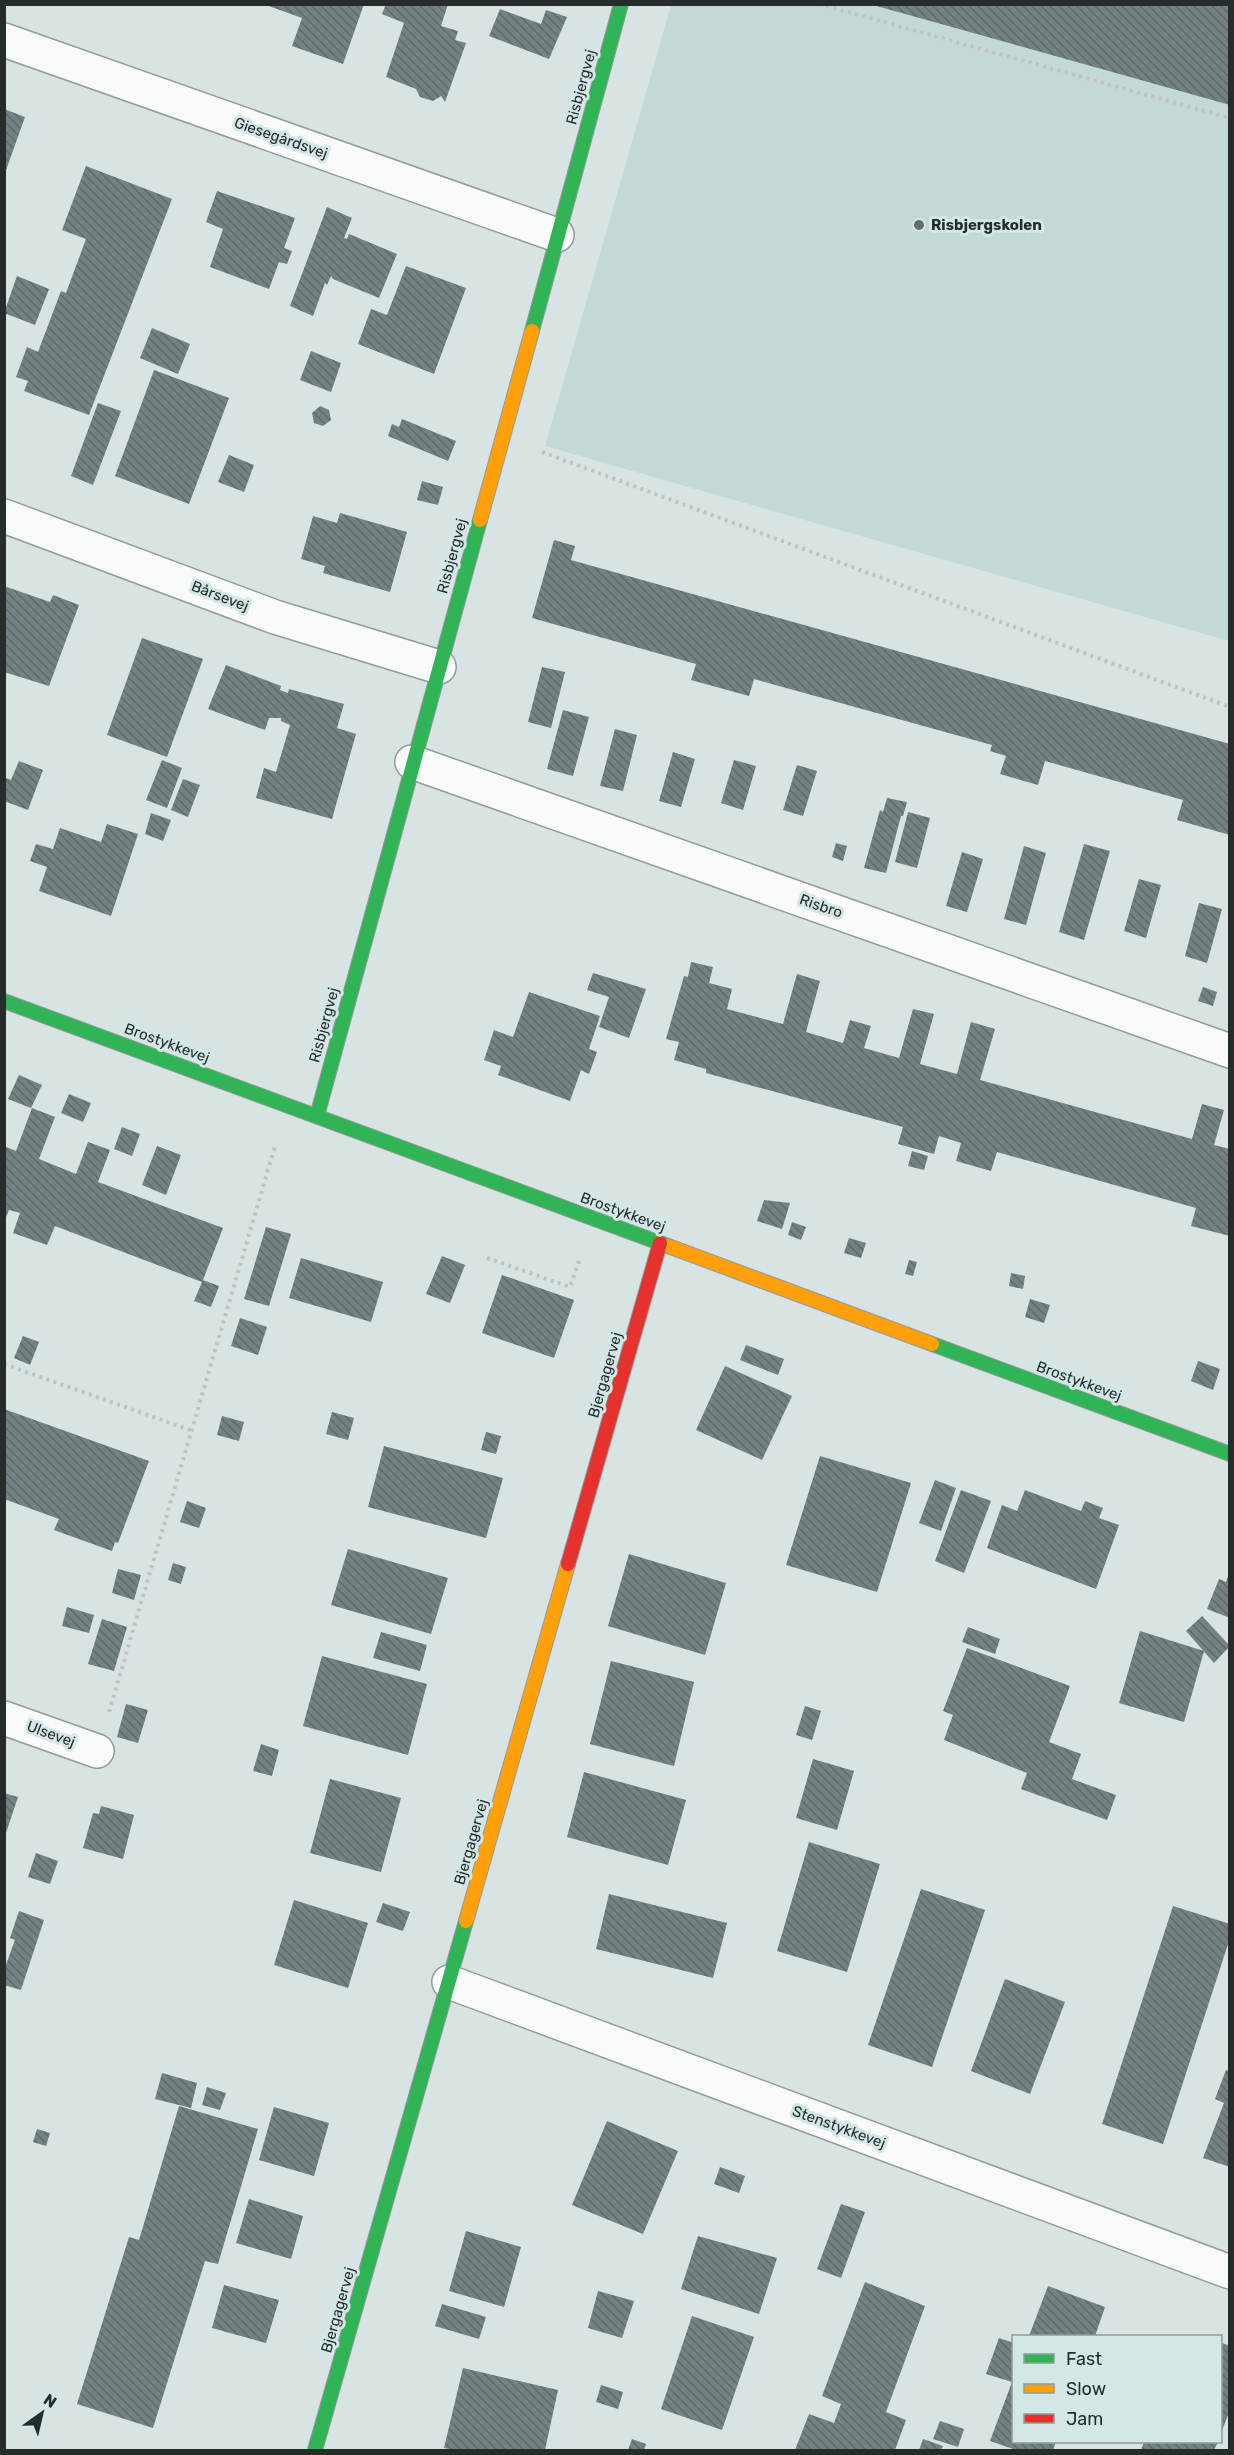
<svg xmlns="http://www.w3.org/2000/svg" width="1234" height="2455" font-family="Rubik,sans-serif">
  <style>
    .built { fill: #c4d8d8 }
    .building { fill: url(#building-back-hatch) }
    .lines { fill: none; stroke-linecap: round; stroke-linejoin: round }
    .street-casing { stroke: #939b9b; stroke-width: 36 }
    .fast-casing { stroke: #939b9b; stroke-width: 16 }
    .slow-casing { stroke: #939b9b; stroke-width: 16 }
    .jam-casing { stroke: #939b9b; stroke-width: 16 }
    .path { stroke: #bfc2c2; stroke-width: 4; stroke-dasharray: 3 4.5; stroke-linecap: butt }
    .street { stroke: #f9fbfb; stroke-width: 33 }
    .fast { stroke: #30b455; stroke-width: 14 }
    .slow { stroke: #ff9f0a; stroke-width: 14 }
    .jam { stroke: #e5322d; stroke-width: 14 }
    .poi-dot { fill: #646c6c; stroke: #d4e7e7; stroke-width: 2 }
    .labels { text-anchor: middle; stroke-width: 6; stroke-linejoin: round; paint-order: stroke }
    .street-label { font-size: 15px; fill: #252c2c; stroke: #d4e7e7 }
    .poi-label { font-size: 15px; font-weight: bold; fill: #252c2c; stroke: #d4e7e7; text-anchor: start }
  </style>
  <defs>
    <pattern id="building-back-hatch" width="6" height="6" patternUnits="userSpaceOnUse" patternTransform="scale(1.5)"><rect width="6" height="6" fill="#748283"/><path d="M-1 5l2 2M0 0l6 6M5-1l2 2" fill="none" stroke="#5f6b6b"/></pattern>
  </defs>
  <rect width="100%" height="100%" fill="#d8e3e3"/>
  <polygon class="built" points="671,5 1229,5 1229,641 545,446"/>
  <g class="building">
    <polygon points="263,4 364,4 343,64 292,46 302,18"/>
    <polygon points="386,4 448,4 441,26 458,31 455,40 466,43 445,102 441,96 433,101 420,97 416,89 386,77 404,23 382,14"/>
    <polygon points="873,4 1230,4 1230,105 873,5"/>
    <polygon points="500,9 541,24 546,10 567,17 549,59 489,36"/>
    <polygon points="4,109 25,117 5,173 4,173"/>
    <polygon points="86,166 172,199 89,415 24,391 28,381 16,377 27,347 38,352 61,291 66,293 86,239 62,230"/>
    <polygon points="217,191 295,218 284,248 292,251 287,264 279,262 269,289 210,267 223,229 206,222"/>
    <polygon points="327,207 352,218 344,238 347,239 349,234 397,254 379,298 333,279 331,276 327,285 325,283 313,316 290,306"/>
    <polygon points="406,266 466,288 434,374 358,344 371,309 387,315"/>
    <polygon points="17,276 49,289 35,325 4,313"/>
    <polygon points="152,328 190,344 178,374 140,358"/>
    <polygon points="311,351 341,363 331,392 300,380"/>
    <polygon points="154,370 229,398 189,504 115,476"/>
    <polygon points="98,403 121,411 93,485 71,476"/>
    <polygon points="320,406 329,410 331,420 323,426 314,423 312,413"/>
    <polygon points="402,419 456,441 448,461 388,436 392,424 399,427"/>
    <polygon points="229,455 254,465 244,492 218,482"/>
    <polygon points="422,481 443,487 438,505 417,500"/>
    <polygon points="340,513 407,532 390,592 323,573 325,566 301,559 313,516 337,523"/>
    <polygon points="554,540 575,546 571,560 1230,744 1230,835 1177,820 1183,800 1045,761 1038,785 1000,774 1006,756 990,751 992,745 754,679 749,696 691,680 696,664 532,618"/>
    <polygon points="4,586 50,602 53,595 79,605 49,686 4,672"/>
    <polygon points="142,638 203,659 167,757 107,735"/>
    <polygon points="226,665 281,686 280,690 288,693 289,689 344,704 337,728 356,734 332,819 256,798 264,768 276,772 290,725 281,721 281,718 269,718 265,730 208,709"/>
    <polygon points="542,667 565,672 551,728 528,722"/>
    <polygon points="563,710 589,717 573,776 547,769"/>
    <polygon points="615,729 637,735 623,791 600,786"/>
    <polygon points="673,752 695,759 681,807 659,801"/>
    <polygon points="162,760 182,768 167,808 146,800"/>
    <polygon points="734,760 756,766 743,810 721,803"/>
    <polygon points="19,761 43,770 28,810 4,801 4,777 11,780"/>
    <polygon points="797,765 817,771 803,816 783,810"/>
    <polygon points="183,779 200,785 188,817 171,810"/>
    <polygon points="887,798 907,802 903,816 901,816 886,873 864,868 880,810 883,812"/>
    <polygon points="908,812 930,818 917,868 895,862"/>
    <polygon points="151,813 171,820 163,841 145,834"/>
    <polygon points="107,824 138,834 111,916 39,891 47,867 30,861 36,844 53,849 60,828 101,842"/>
    <polygon points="836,843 847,846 843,861 832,857"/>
    <polygon points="1084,844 1110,851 1084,940 1059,932"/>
    <polygon points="1024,846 1046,853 1026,925 1004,919"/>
    <polygon points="962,852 983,859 967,912 946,906"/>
    <polygon points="1139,879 1161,885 1146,938 1124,931"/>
    <polygon points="1199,903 1222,909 1207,963 1185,956"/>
    <polygon points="691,962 713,967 709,983 732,989 727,1009 783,1024 797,974 820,981 806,1032 843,1043 850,1020 871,1026 864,1048 899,1058 913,1009 934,1014 920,1064 957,1074 971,1022 995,1029 980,1080 1192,1139 1202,1104 1224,1110 1214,1145 1230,1149 1230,1236 1191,1226 1196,1208 997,1152 991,1171 956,1161 961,1143 939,1136 934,1154 898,1144 903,1127 706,1073 706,1069 674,1060 679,1042 666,1039 684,976 688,977"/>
    <polygon points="593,973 646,989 629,1038 599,1027 609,997 587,990"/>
    <polygon points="1203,987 1217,992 1213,1006 1198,1001"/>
    <polygon points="529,992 600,1016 589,1049 597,1052 589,1074 581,1070 570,1101 498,1075 501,1066 484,1060 494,1030 513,1037"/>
    <polygon points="19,1075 42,1085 31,1108 8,1099"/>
    <polygon points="69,1094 91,1103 83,1122 61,1113"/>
    <polygon points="32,1108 55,1117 39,1159 76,1174 88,1142 110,1150 98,1182 223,1228 203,1280 219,1286 211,1307 194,1301 202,1282 55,1226 47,1245 13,1233 20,1213 9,1210 4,1222 4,1146 16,1151"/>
    <polygon points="122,1127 140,1134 132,1156 114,1149"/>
    <polygon points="157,1146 181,1155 166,1195 142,1185"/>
    <polygon points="912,1151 928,1156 924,1170 908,1166"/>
    <polygon points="764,1200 790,1203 782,1229 757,1221"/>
    <polygon points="792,1222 806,1227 801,1240 788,1235"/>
    <polygon points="266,1227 291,1234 269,1306 244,1299"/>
    <polygon points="849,1238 866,1243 861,1258 844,1253"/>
    <polygon points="442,1256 465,1265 450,1303 426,1294"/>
    <polygon points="301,1258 383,1282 371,1322 289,1298"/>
    <polygon points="909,1260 917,1262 913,1276 905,1274"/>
    <polygon points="1011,1273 1025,1276 1023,1289 1009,1286"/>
    <polygon points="502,1275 574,1300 554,1358 482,1333"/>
    <polygon points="1030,1299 1050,1305 1044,1323 1025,1317"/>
    <polygon points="240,1318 267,1327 258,1355 231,1346"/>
    <polygon points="23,1336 39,1342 30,1365 14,1358"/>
    <polygon points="746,1345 784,1359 778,1375 740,1360"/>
    <polygon points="1198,1361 1220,1369 1213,1390 1191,1381"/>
    <polygon points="725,1366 792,1396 762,1460 696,1430"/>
    <polygon points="4,1409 149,1461 118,1543 115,1542 112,1551 54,1530 59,1519 4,1499"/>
    <polygon points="332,1412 354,1418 348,1440 326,1434"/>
    <polygon points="222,1416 244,1422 239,1441 217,1435"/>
    <polygon points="486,1432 501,1436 496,1454 481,1450"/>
    <polygon points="384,1446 503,1478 486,1538 368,1507"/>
    <polygon points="820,1456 911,1483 877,1592 786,1565"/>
    <polygon points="935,1480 956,1488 941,1531 919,1523"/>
    <polygon points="961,1490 991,1501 964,1573 935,1561"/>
    <polygon points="1025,1490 1081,1511 1085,1501 1103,1508 1099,1518 1119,1525 1096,1589 987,1548 1002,1505 1017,1511"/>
    <polygon points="187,1501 206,1508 199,1528 180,1522"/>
    <polygon points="348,1549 448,1578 431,1634 331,1605"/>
    <polygon points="629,1554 726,1583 705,1655 608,1626"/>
    <polygon points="173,1563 186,1567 181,1584 168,1580"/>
    <polygon points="118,1569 141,1575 134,1600 112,1593"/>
    <polygon points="1229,1573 1230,1573 1230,1618 1207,1609 1219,1579 1226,1582"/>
    <polygon points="67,1607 94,1615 89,1633 62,1626"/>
    <polygon points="1202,1616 1230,1646 1214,1663 1186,1631"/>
    <polygon points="102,1619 127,1627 114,1671 88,1664"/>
    <polygon points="968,1627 1000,1639 995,1654 962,1642"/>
    <polygon points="1140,1631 1204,1651 1184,1722 1119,1703"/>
    <polygon points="381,1632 427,1645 420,1671 373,1658"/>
    <polygon points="967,1648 1070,1686 1049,1742 1081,1754 1072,1779 1116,1795 1107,1820 1021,1789 1027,1773 944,1740 953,1715 943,1711"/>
    <polygon points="322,1656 427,1684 408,1755 303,1726"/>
    <polygon points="611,1661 694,1682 674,1766 590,1744"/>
    <polygon points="126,1704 148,1710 138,1743 117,1737"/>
    <polygon points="805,1706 821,1711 812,1740 796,1735"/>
    <polygon points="261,1744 279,1750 272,1776 253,1771"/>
    <polygon points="813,1759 854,1771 837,1830 796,1818"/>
    <polygon points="584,1772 686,1800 668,1865 567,1837"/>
    <polygon points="330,1779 401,1798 381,1872 310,1853"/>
    <polygon points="4,1793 18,1797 5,1836 4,1836"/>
    <polygon points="101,1806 134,1815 123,1859 83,1848 93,1813 99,1814"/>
    <polygon points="809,1842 880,1864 847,1972 777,1951"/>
    <polygon points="36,1853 58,1861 50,1884 28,1877"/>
    <polygon points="921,1889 985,1910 932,2067 868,2045"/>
    <polygon points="609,1894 727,1923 713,1978 596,1949"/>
    <polygon points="294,1900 368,1923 348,1988 274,1965"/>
    <polygon points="383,1903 410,1912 403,1931 376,1922"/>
    <polygon points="1173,1906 1230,1924 1230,1938 1163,2144 1102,2124"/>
    <polygon points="19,1911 44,1920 21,1990 4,1985 4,1970 15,1940 10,1938"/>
    <polygon points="1005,1979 1065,2002 1030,2094 971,2071"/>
    <polygon points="1226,2070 1230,2071 1230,2167 1203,2158 1224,2103 1215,2099"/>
    <polygon points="162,2073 197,2083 191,2108 155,2099"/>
    <polygon points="207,2087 226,2093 220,2110 202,2105"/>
    <polygon points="179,2106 258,2129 218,2264 205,2261 153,2428 77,2404 129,2237 139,2240"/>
    <polygon points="274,2107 329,2123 314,2176 259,2160"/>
    <polygon points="607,2121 678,2151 643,2234 572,2205"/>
    <polygon points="37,2129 50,2133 46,2146 33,2142"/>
    <polygon points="720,2167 745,2176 739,2193 714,2184"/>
    <polygon points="249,2199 303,2216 291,2259 236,2243"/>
    <polygon points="841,2204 865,2212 841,2278 817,2269"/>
    <polygon points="466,2231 521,2247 504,2307 449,2291"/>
    <polygon points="698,2236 777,2258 759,2314 681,2289"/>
    <polygon points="865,2282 925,2306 886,2412 906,2420 895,2450 795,2450 809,2414 834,2423 841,2404 822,2396"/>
    <polygon points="224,2285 279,2300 266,2343 212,2328"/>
    <polygon points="1048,2286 1105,2307 1095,2336 1029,2336"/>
    <polygon points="598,2291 634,2301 622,2338 588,2328"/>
    <polygon points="442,2304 486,2317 479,2339 435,2326"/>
    <polygon points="692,2316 754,2337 722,2430 661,2409"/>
    <polygon points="999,2338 1014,2343 1014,2442 1056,2442 1053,2450 1016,2450 990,2441 1012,2382 986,2374"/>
    <polygon points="1220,2342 1230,2346 1230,2410 1221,2433"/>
    <polygon points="463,2368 558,2390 545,2450 455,2450 444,2448"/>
    <polygon points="601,2385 623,2392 618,2409 596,2402"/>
    <polygon points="940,2421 964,2429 958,2447 933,2439"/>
    <polygon points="632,2439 646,2444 644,2450 628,2450"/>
    <polygon points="923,2439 943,2446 941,2450 919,2450"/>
    <polygon points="1144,2442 1218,2442 1214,2450 1141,2450"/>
  </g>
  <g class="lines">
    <defs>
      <g id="street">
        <polyline points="4,40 557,235"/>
        <polyline points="4,516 275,617 439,667"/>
        <polyline points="412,762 1230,1051"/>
        <polyline points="4,1718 97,1751"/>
        <polyline points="449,1982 1230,2272"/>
      </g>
      <g id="fast">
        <polyline points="532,331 621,4"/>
        <polyline points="4,1001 668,1246"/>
        <polyline points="317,1116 480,520"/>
        <polyline points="932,1344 1230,1454"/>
        <polyline points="315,2450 466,1921"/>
      </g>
      <g id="slow">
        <polyline points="480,520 532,331"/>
        <polyline points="668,1246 932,1344"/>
        <polyline points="466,1921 568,1564"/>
      </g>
      <polyline id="jam" points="568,1564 660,1243"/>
    </defs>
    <use href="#street" class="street-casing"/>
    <use href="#fast" class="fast-casing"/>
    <use href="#slow" class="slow-casing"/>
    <use href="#jam" class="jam-casing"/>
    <g class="path">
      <polyline points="819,4 1230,118"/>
      <polyline points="542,452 1230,707"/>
      <polyline points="487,1258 570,1287 580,1259"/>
      <polyline points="4,1364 190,1430"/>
      <polyline points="109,1712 275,1146"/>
    </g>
    <use href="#street" class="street"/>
    <use href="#fast" class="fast"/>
    <use href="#slow" class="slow"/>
    <use href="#jam" class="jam"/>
  </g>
  <circle class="poi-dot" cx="919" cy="225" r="6"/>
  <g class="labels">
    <g class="street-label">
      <text transform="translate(581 87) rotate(-75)" y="5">Risbjergvej</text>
      <text transform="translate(281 138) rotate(19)" y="5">Giesegårdsvej</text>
      <text transform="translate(452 556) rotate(-75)" y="5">Risbjergvej</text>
      <text transform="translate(220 596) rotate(21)" y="5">Bårsevej</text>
      <text transform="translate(821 906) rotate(19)" y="5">Risbro</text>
      <text transform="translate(324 1025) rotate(-75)" y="5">Risbjergvej</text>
      <text transform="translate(167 1043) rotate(20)" y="5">Brostykkevej</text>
      <text transform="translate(623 1212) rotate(20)" y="5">Brostykkevej</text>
      <text transform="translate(605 1375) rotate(-74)" y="5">Bjergagervej</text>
      <text transform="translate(1079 1381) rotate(20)" y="5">Brostykkevej</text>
      <text transform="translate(51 1734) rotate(20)" y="5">Ulsevej</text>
      <text transform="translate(471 1842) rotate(-74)" y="5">Bjergagervej</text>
      <text transform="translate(839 2127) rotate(20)" y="5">Stenstykkevej</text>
      <text transform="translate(338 2310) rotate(-74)" y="5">Bjergagervej</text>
    </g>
    <g class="poi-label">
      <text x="931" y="230">Risbjergskolen</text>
    </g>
  </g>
  <rect width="1234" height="2455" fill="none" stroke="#252c2c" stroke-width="12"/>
  <rect x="1012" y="2335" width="210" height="108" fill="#d4e7e7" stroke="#8e9c9c" stroke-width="1.5"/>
  <rect x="1024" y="2354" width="30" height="9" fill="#30b455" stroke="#8e9c9c" stroke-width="1.5"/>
  <text x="1066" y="2365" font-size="18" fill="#252c2c">Fast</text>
  <rect x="1024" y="2384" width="30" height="9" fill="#ff9f0a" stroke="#8e9c9c" stroke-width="1.5"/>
  <text x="1066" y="2395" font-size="18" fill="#252c2c">Slow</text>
  <rect x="1024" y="2414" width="30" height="9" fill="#e5322d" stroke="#8e9c9c" stroke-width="1.5"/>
  <text x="1066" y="2425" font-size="18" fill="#252c2c">Jam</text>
  <g transform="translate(42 2413) rotate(34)" stroke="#d4e7e7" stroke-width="4.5" paint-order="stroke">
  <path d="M0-4.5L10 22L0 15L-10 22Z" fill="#252c2c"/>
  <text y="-9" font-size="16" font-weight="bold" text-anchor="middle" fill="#252c2c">N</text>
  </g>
</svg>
